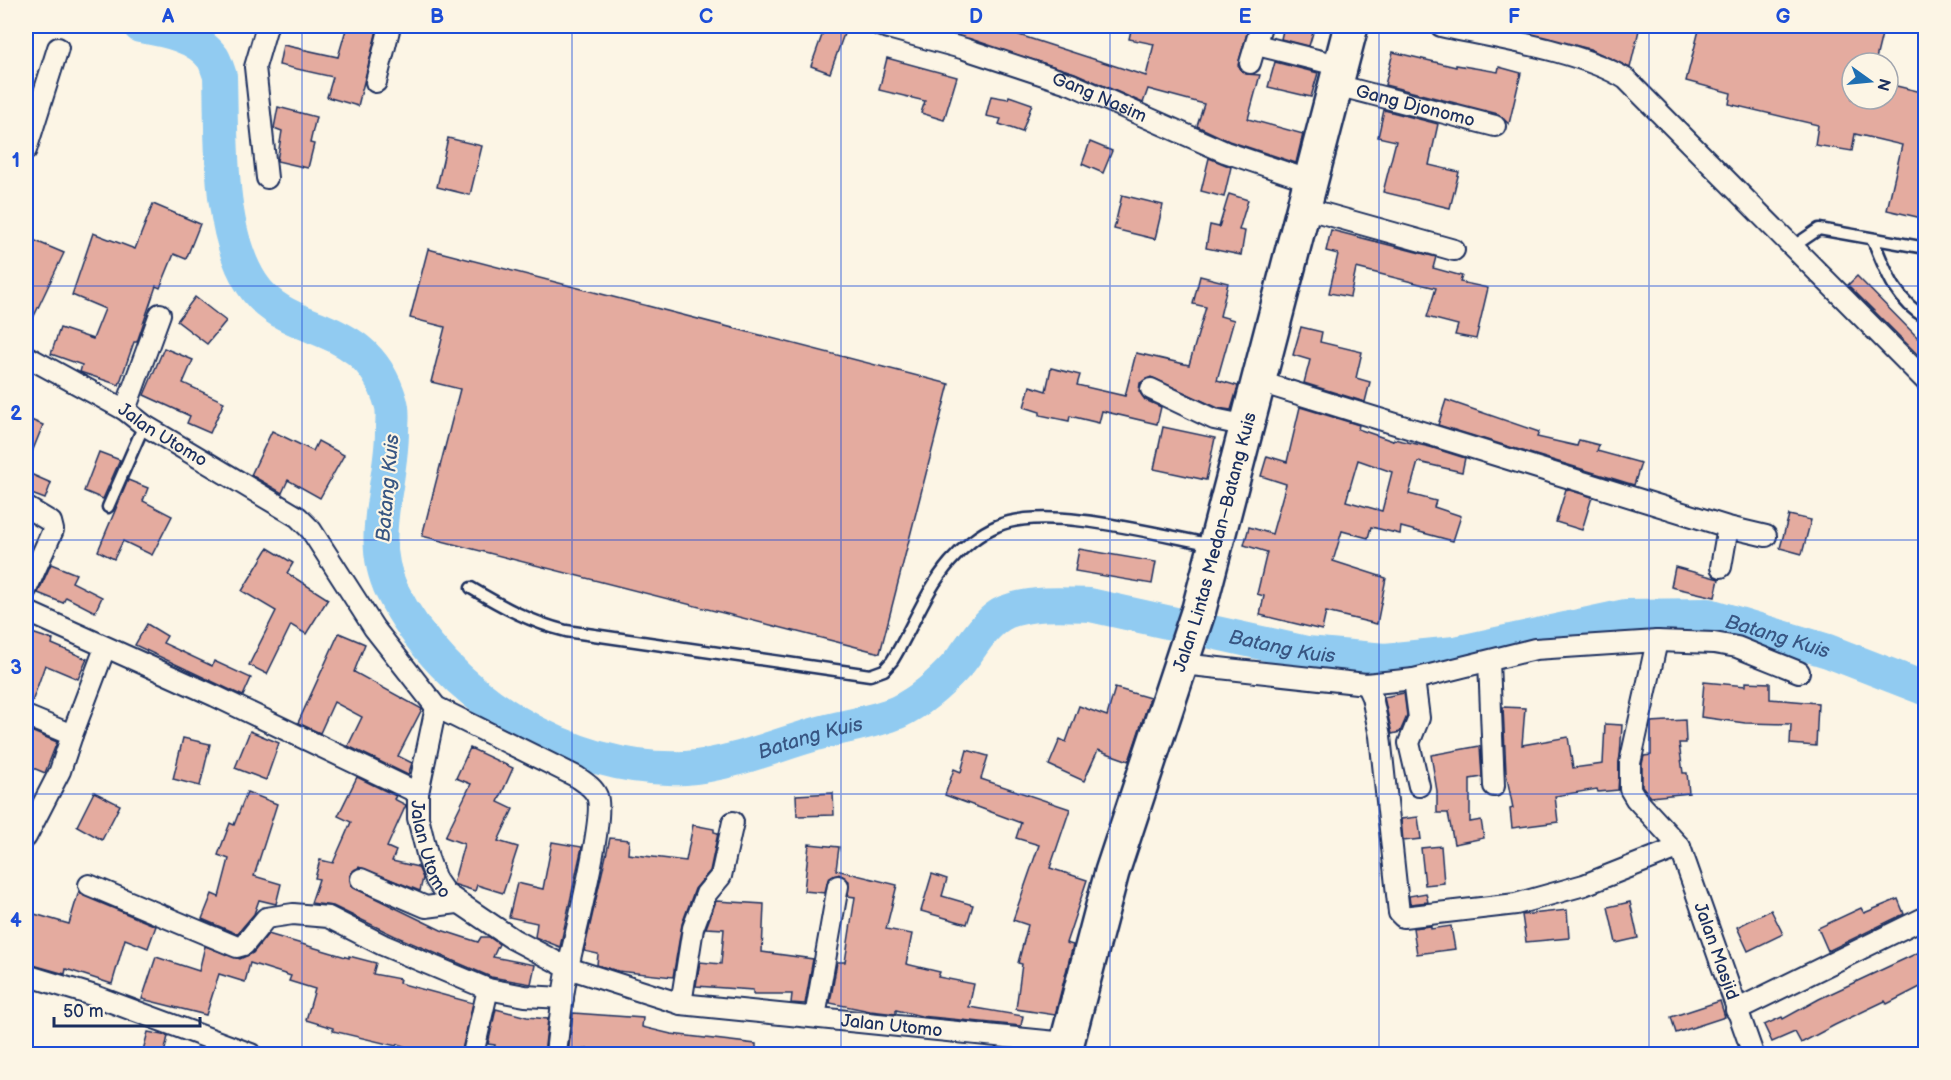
<svg xmlns="http://www.w3.org/2000/svg" width="1951" height="1080" font-family="'Balsamiq Sans',sans-serif">
  <style>
    .lines { fill: none; stroke-linecap: round; stroke-linejoin: round }
    .river { stroke: #91cbf1; stroke-width: 34 }
    .building { fill: #e4ab9f; stroke: #1b2f5e; stroke-width: 1.5; fill-rule: evenodd }
    .service-casing { stroke: #1b2f5e; stroke-width: 15 }
    .minor-casing { stroke: #1b2f5e; stroke-width: 24 }
    .trunk-casing { stroke: #1b2f5e; stroke-width: 38 }
    .service { stroke: #fcf5e5; stroke-width: 10 }
    .minor { stroke: #fcf5e5; stroke-width: 20 }
    .trunk { stroke: #fcf5e5; stroke-width: 33 }
    .grid { fill: none; stroke: #1d4ed8; stroke-width: 1.5; stroke-opacity: 0.55 }
    .labels { text-anchor: middle; stroke-width: 4.5; stroke-linejoin: round; paint-order: stroke }
    .street-label { font-size: 18px; fill: #1b2f5e; stroke: #fcf5e5 }
    .water-label { font-size: 20px; font-style: italic; fill: #385683; stroke: #fcf5e5 }
    .neatline { fill: none; stroke: #1d4ed8; stroke-width: 2 }
    .grid-label { font-size: 20px; text-anchor: middle; font-weight: bold; fill: #1d4ed8 }
  </style>
  <rect width="100%" height="100%" fill="#fcf5e5"/>
  <filter id="ink" filterUnits="userSpaceOnUse"><feTurbulence type="fractalNoise" baseFrequency=".0167" numOctaves="2"/><feDisplacementMap in="SourceGraphic" scale="12" xChannelSelector="R" yChannelSelector="G"/><feConvolveMatrix kernelMatrix="1 2 1 2 8 2 1 2 1" color-interpolation-filters="sRGB"/></filter>
  <g filter="url(#ink)">
    <g class="lines">
      <path class="river" id="s1" d="M140 26C165 30 197 36 213 58 216 63 218 71 220 76 222 139 217 230 252 284 289 341 365 314 391 403 394 411 392 422 392 431 392 485 366 538 392 591 444 695 569 774 686 768 730 765 774 746 816 734 842 726 873 723 898 712 921 701 941 683 958 664 972 647 985 621 1006 612 1031 602 1063 604 1090 605L1307 653 1385 660 1455 653 1625 616 1709 615 1828 651 1926 689"/>
    </g>
    <g class="building">
      <polygon points="347,26 378,26 358,106 327,97 333,77 279,65 283,45 338,57"/>
      <polygon points="926,26 1018,26 1016,34 1146,76 1154,44 1129,39 1132,26 1249,26 1238,65 1246,74 1260,75 1248,119 1303,134 1296,163 1229,141 1197,126 1204,104 1148,89 1143,103 1075,73"/>
      <polygon points="1284,26 1315,26 1309,46 1281,39"/>
      <polygon points="1497,26 1640,26 1630,68 1590,49"/>
      <polygon points="1700,26 1865,26 1883,30 1875,63 1852,63 1852,99 1888,99 1888,84 1926,93 1926,219 1887,210 1902,145 1855,134 1852,151 1815,145 1818,125 1729,104 1731,93 1686,81"/>
      <polygon points="825,27 844,34 830,73 811,66"/>
      <polygon points="1393,52 1456,67 1456,65 1498,72 1499,67 1521,73 1509,124 1498,114 1385,85"/>
      <polygon points="887,58 957,77 944,120 921,113 925,101 879,90"/>
      <polygon points="1275,62 1318,73 1311,97 1268,87"/>
      <polygon points="991,96 1008,99 1009,96 1032,104 1022,132 999,124 1001,119 986,116"/>
      <polygon points="278,107 316,117 310,143 314,144 308,168 277,161 282,131 274,128"/>
      <polygon points="1384,110 1438,124 1429,165 1459,172 1450,208 1383,192 1396,141 1378,137"/>
      <polygon points="448,138 482,146 470,195 437,187"/>
      <polygon points="1090,142 1112,151 1103,173 1082,164"/>
      <polygon points="1209,158 1231,167 1224,197 1201,191"/>
      <polygon points="1229,194 1248,200 1239,230 1245,231 1241,255 1206,248 1210,225 1219,227"/>
      <polygon points="1122,195 1163,205 1155,239 1114,229"/>
      <polygon points="153,204 200,224 186,259 174,254 160,288 156,286 137,342 134,342 119,385 80,372 82,365 51,354 60,328 93,339 105,309 72,295 93,233 135,249"/>
      <polygon points="1331,230 1436,257 1433,268 1462,276 1460,282 1488,288 1476,339 1455,335 1458,325 1427,317 1436,288 1356,268 1350,297 1329,293 1338,254 1326,251"/>
      <polygon points="26,237 64,253 26,333"/>
      <polygon points="428,249 949,384 880,653 422,536 460,389 431,382 445,327 410,318"/>
      <polygon points="1200,276 1228,283 1220,316 1234,320 1217,380 1238,386 1231,410 1218,408 1151,377 1140,383 1139,391 1145,400 1161,407 1157,424 1102,411 1099,423 1070,416 1069,421 1040,415 1040,412 1024,407 1030,386 1046,391 1051,368 1080,375 1077,385 1125,396 1136,353 1189,365 1206,307 1193,304"/>
      <polygon points="1857,276 1926,346 1926,363 1848,285"/>
      <polygon points="195,297 226,321 207,344 177,321"/>
      <polygon points="1301,327 1322,332 1320,342 1362,352 1356,378 1370,382 1365,402 1304,383 1310,360 1293,355"/>
      <polygon points="164,348 193,360 183,383 224,402 210,433 187,423 190,416 144,395"/>
      <polygon points="1446,400 1539,432 1537,437 1577,446 1579,440 1599,445 1597,451 1641,463 1634,485 1438,425"/>
      <path d="M1300 407 1359 425 1358 429 1393 441 1394 439 1430 447 1465 458 1462 472 1418 462 1409 494 1436 501 1434 507 1461 516 1453 541 1401 527 1400 534 1371 527 1368 538 1342 531 1333 561 1386 578 1377 624 1326 612 1322 630 1260 615 1264 596 1257 594 1267 552 1244 545 1249 527 1272 534 1286 484 1261 476 1267 456 1287 462ZM1358 460 1392 472 1382 511 1346 501Z"/>
      <polygon points="26,418 43,425 26,467"/>
      <polygon points="1163,427 1215,438 1206,480 1154,469"/>
      <polygon points="272,431 313,451 318,441 344,455 320,498 288,480 282,493 251,475"/>
      <polygon points="99,452 120,460 103,499 84,491"/>
      <polygon points="26,472 51,483 45,499 26,492"/>
      <polygon points="128,480 148,488 143,501 172,516 152,555 123,541 114,559 98,551"/>
      <polygon points="1566,489 1592,497 1582,530 1556,522"/>
      <polygon points="1789,515 1811,520 1802,554 1780,548"/>
      <polygon points="268,548 293,563 287,573 328,599 306,634 291,625 267,674 249,665 276,611 242,591"/>
      <polygon points="1079,549 1156,562 1152,584 1075,571"/>
      <polygon points="51,564 76,574 72,582 102,597 95,612 66,597 63,603 38,593"/>
      <polygon points="1675,567 1719,579 1715,597 1671,587"/>
      <polygon points="147,624 167,636 163,643 212,666 214,661 251,678 243,696 135,645"/>
      <polygon points="26,631 53,640 52,644 87,659 78,679 45,665 31,705 26,704"/>
      <polygon points="339,633 365,644 354,672 422,709 398,756 412,763 408,775 348,746 362,717 334,702 320,733 298,723"/>
      <polygon points="1704,682 1746,686 1746,682 1770,683 1770,699 1818,703 1816,746 1790,744 1791,724 1745,723 1701,717"/>
      <polygon points="1115,688 1150,698 1129,761 1098,750 1084,781 1049,765 1060,739 1066,742 1079,706 1107,716"/>
      <polygon points="1404,693 1407,716 1400,732 1392,734 1384,697"/>
      <polygon points="1503,707 1525,708 1522,745 1568,737 1573,768 1603,764 1605,724 1622,725 1618,790 1598,792 1597,789 1555,796 1558,822 1512,828 1510,809 1513,808 1506,773"/>
      <polygon points="1685,720 1686,743 1679,743 1683,773 1687,773 1689,793 1651,797 1642,786 1642,764 1644,756 1651,755 1651,722"/>
      <polygon points="26,729 57,742 45,773 26,765"/>
      <polygon points="250,731 279,743 266,780 235,768"/>
      <polygon points="183,738 210,744 200,786 173,779"/>
      <polygon points="1480,746 1482,777 1470,779 1470,822 1481,820 1484,838 1454,844 1448,813 1437,813 1437,791 1431,755"/>
      <polygon points="470,748 513,768 498,802 513,809 498,841 518,847 503,893 477,885 475,891 453,884 464,844 445,837 471,784 456,778"/>
      <polygon points="967,750 988,756 981,779 1070,809 1050,868 1087,880 1066,943 1073,945 1055,1015 1016,1009 1022,964 1018,963 1028,925 1013,920 1039,845 1016,838 1021,823 945,795 954,769 961,772"/>
      <polygon points="357,777 396,796 394,799 406,805 387,847 396,851 392,861 418,867 423,878 420,891 359,867 350,875 352,887 441,930 478,942 481,937 489,937 499,944 493,957 535,965 531,984 491,977 395,936 333,906 311,903 319,879 315,878 320,860 333,863 351,822 338,816"/>
      <polygon points="94,792 120,805 102,840 77,826"/>
      <polygon points="247,792 277,804 254,876 281,884 276,904 259,900 254,914 237,934 202,919 212,894 219,897 229,859 218,855 230,823 234,825"/>
      <polygon points="833,793 834,815 797,816 796,795"/>
      <polygon points="1418,817 1421,839 1403,841 1401,819"/>
      <polygon points="693,825 714,829 714,832 718,833 710,871 695,889 682,924 673,977 618,971 597,965 598,954 584,951 610,838 629,840 628,854 686,861"/>
      <polygon points="552,842 582,847 560,947 535,937 537,923 509,917 517,883 543,889"/>
      <polygon points="809,844 839,847 836,870 897,885 886,929 912,934 906,964 940,972 938,977 974,984 969,1007 1023,1016 1021,1026 921,1016 896,1010 896,1014 870,1011 830,1003 837,962 845,962 855,897 848,896 849,881 839,874 828,879 825,893 804,891"/>
      <polygon points="1441,846 1444,883 1425,885 1421,848"/>
      <polygon points="932,874 947,879 942,896 973,905 967,924 921,911"/>
      <polygon points="79,891 84,896 156,926 148,948 125,939 112,984 66,969 65,974 26,963 26,934 31,913 69,924"/>
      <polygon points="1426,893 1428,902 1410,904 1409,896"/>
      <polygon points="1898,899 1904,914 1828,951 1818,928 1861,908 1864,913"/>
      <polygon points="716,901 764,904 762,952 813,959 805,1004 791,1003 792,994 753,994 753,990 696,986 700,962 721,964 724,929 706,928"/>
      <polygon points="1630,902 1638,938 1616,943 1608,907"/>
      <polygon points="1567,910 1569,938 1526,942 1522,915"/>
      <polygon points="1771,910 1783,934 1748,951 1737,927"/>
      <polygon points="1431,926 1431,929 1451,926 1455,949 1417,954 1413,928"/>
      <polygon points="268,934 349,958 349,956 376,963 373,974 400,979 399,983 473,1003 461,1054 428,1054 397,1044 396,1046 333,1031 333,1028 306,1020 315,989 289,981 291,976 250,963 245,982 219,974 206,1015 142,999 156,957 199,971 205,946 240,959 253,953"/>
      <polygon points="1926,949 1926,984 1887,1004 1885,1001 1835,1025 1801,1043 1795,1032 1772,1042 1764,1025 1782,1017 1783,1019 1819,999"/>
      <polygon points="1720,1001 1725,1017 1676,1033 1671,1017"/>
      <polygon points="496,1009 527,1017 548,1019 544,1054 494,1054 495,1045 488,1044"/>
      <polygon points="573,1013 643,1018 642,1027 671,1034 756,1044 756,1054 616,1054 616,1051 584,1049 583,1054 568,1054"/>
      <polygon points="148,1032 168,1036 164,1054 142,1054"/>
    </g>
    <g class="lines">
      <defs>
        <g id="service">
          <path d="M1873 240C1886 271 1895 300 1926 318"/>
          <polyline points="1791,248 1819,229 1926,248"/>
          <polyline points="108,507 144,425"/>
          <path d="M471 588C503 607 530 622 566 631L870 675 884 670 892 661C912 629 925 591 950 562 962 548 980 533 997 526 1045 504 1160 535 1214 545"/>
        </g>
        <g id="minor">
          <polyline points="267,26 255,67 267,178"/>
          <path id="s2" d="M881 26 965 49 1071 84 1225 152 1311 181"/>
          <path d="M1441 26C1494 38 1582 51 1626 79L1926 381"/>
          <polyline points="1257,45 1341,66"/>
          <polyline points="1250,63 1261,26"/>
          <polyline points="376,82 390,26"/>
          <path id="s3" d="M1336 85 1495 126"/>
          <polyline points="26,150 58,48"/>
          <polyline points="1304,208 1454,250"/>
          <path id="s4" d="M26 356 125 410 144 425 298 517 311 530 374 628 436 707 577 777C584 782 593 787 597 796 606 817 574 938 568 968 562 996 559 1026 556 1054"/>
          <polyline points="1260,382 1728,527 1766,536"/>
          <polyline points="1151,389 1214,419 1248,426"/>
          <polyline points="125,410 160,314"/>
          <polyline points="26,507 51,522 53,530 26,590"/>
          <polyline points="1721,567 1728,527"/>
          <polyline points="26,611 215,696 418,793"/>
          <path id="s5" d="M1657 641 1630 763V789L1636 799 1680 847 1753 1054"/>
          <polyline points="1489,661 1494,786"/>
          <polyline points="1182,664 1366,684 1414,679 1535,649 1657,641 1714,643 1737,647 1799,672"/>
          <polyline points="1414,679 1419,718 1409,743 1419,786"/>
          <polyline points="1366,684 1372,697 1380,736 1399,913 1403,917 1516,904 1584,885 1680,847"/>
          <path id="s6" d="M436 707 418 793V818L428 858 436 880 445 893 513 939 568 968 681 1004 1066 1043"/>
          <polyline points="26,716 72,735 60,771 26,837"/>
          <polyline points="72,735 105,648"/>
          <polyline points="361,879 426,907 457,903"/>
          <polyline points="89,885 237,947 244,945 266,918 293,914 328,917 383,945 488,989 525,996 563,998"/>
          <polyline points="26,975 95,996 251,1054"/>
          <polyline points="681,1004 693,928 706,894 721,876 733,822"/>
          <polyline points="1736,1010 1926,917"/>
          <polyline points="815,1017 838,886"/>
          <polyline points="473,1054 488,989"/>
        </g>
        <g id="trunk">
          <path id="s7" d="M1064 1054 1112 872 1199 609 1351 26"/>
        </g>
      </defs>
      <use href="#service" class="service-casing"/>
      <use href="#minor" class="minor-casing"/>
      <use href="#trunk" class="trunk-casing"/>
      <use href="#service" class="service"/>
      <use href="#minor" class="minor"/>
      <use href="#trunk" class="trunk"/>
    </g>
  </g>
  <path class="grid" d="M302 26V1054M572 26V1054M841 26V1054M1110 26V1054M1379 26V1054M1649 26V1054M26 286H1926M26 540H1926M26 794H1926"/>
  <g class="labels">
    <g class="street-label">
      <text dy="6" stroke="none"><textPath href="#s2" startOffset="230">Gang Nasim</textPath></text>
      <text dy="6" stroke="none"><textPath href="#s3" startOffset="82">Gang Djonomo</textPath></text>
      <text dy="6" stroke="none"><textPath href="#s4" startOffset="158">Jalan Utomo</textPath></text>
      <text dy="6" stroke="none"><textPath href="#s7" startOffset="534">Jalan Lintas Medan–Batang Kuis</textPath></text>
      <text dy="6" stroke="none"><textPath href="#s6" startOffset="146">Jalan Utomo</textPath></text>
      <text dy="6" stroke="none"><textPath href="#s5" startOffset="338">Jalan Masjid</textPath></text>
      <text dy="6" stroke="none"><textPath href="#s6" startOffset="668">Jalan Utomo</textPath></text>
    </g>
    <g class="water-label">
      <text transform="translate(387 488) rotate(-85)" y="7">Batang Kuis</text>
      <text dy="7" stroke="none"><textPath href="#s1" startOffset="2210">Batang Kuis</textPath></text>
      <text dy="7" stroke="none"><textPath href="#s1" startOffset="1706">Batang Kuis</textPath></text>
      <text dy="7" stroke="none"><textPath href="#s1" startOffset="1184">Batang Kuis</textPath></text>
    </g>
  </g>
  <rect width="1951" height="1080" fill="none" stroke="#fcf5e5" stroke-width="66"/>
  <g transform="translate(1870 81) rotate(105)"><circle r="28" fill="#fcf5e5" stroke="#a2a6af" stroke-width="1.5"/>
  <path d="M0-4.5L10 22L0 15L-10 22Z" fill="#1f6fb2"/>
  <text y="-9" font-size="16" font-weight="bold" text-anchor="middle" fill="#1b2f5e">N</text>
  </g>
  <path d="M54 1017v9h146v-9" fill="none" stroke="#1b2f5e" stroke-width="3"/>
  <text x="63" y="1017" font-size="18" fill="#1b2f5e" stroke="#fcf5e5" stroke-width="4.5" paint-order="stroke">50 m</text>
  <rect x="33" y="33" width="1885" height="1014" class="neatline"/>
  <g class="grid-label">
    <text x="168" y="23">A</text>
    <text x="437" y="23">B</text>
    <text x="706" y="23">C</text>
    <text x="976" y="23">D</text>
    <text x="1245" y="23">E</text>
    <text x="1514" y="23">F</text>
    <text x="1783" y="23">G</text>
    <text x="16" y="167">1</text>
    <text x="16" y="420">2</text>
    <text x="16" y="674">3</text>
    <text x="16" y="927">4</text>
  </g>
</svg>
